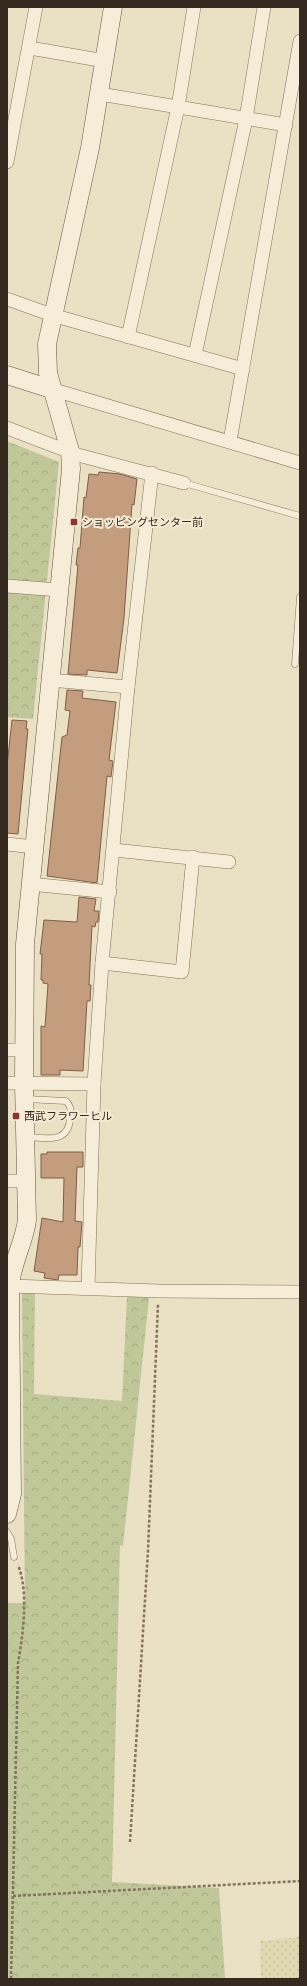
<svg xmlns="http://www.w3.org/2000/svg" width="307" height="1986" font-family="Merriweather,'Noto Sans JP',serif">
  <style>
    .farmland { fill: url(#farmland-dots) }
    .forest { fill: url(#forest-crowns) }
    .building { fill: #c49d7e; stroke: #805e44 }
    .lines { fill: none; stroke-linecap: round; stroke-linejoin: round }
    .lane-casing { stroke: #83725c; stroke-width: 7 }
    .street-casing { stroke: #83725c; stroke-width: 14 }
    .secondary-casing { stroke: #655340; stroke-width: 19 }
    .path { stroke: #83725c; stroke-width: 2.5; stroke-dasharray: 3 2; stroke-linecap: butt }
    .lane { stroke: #f5edd7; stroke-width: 6 }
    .street { stroke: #f5edd7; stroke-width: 13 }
    .secondary { stroke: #f5edd7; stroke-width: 18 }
    .poi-dot { fill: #8c3432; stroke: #f2ead3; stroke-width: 1.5 }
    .labels { text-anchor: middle; stroke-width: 4; stroke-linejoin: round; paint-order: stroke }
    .poi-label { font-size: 11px; fill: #342a1f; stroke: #f2ead3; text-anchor: start }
  </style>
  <defs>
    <pattern id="farmland-dots" width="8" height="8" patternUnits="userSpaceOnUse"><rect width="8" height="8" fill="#dfd9b2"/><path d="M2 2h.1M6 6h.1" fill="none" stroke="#c0ba99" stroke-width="1.8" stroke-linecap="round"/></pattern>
    <pattern id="forest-crowns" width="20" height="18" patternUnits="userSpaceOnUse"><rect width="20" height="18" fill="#c0c799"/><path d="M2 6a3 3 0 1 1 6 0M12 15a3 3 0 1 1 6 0" fill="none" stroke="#a6ab83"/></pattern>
  </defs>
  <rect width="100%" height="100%" fill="#eae0c4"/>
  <polygon class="farmland" points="300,1937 300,1979 261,1979 260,1941"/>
  <g class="forest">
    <polygon points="7,441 59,462 33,719 7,717"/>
    <polygon points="22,1291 35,1293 34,1394 122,1401 127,1296 149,1298 123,1546 120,1545 112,1882 219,1888 225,1979 7,1979 7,1603 25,1603"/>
  </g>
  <g class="building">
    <polygon points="99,472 120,474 137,479 134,505 132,504 124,618 117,673 87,670 87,675 68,674 78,565 76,565 78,548 80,548 84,497 86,498 89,474 98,475"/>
    <polygon points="67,690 83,691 82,698 116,702 109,760 113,761 111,777 107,776 97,883 47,876 62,737 67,735 70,711 65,710"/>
    <polygon points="12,720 27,721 26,729 28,729 18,834 7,833 7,766"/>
    <polygon points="79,897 96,899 94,911 99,911 98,922 96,922 95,927 92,926 89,985 91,985 90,1001 87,1001 83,1071 60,1070 60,1075 41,1075 41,1026 45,1027 48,984 43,983 43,980 41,980 42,954 40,954 44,920 77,922"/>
    <polygon points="47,1152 83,1152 83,1167 77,1167 75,1221 82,1222 80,1247 78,1247 77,1275 59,1275 58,1280 44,1278 45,1273 34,1271 42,1218 63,1222 64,1178 41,1178 41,1154 47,1154"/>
  </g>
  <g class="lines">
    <defs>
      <g id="lane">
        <polyline points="184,483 300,516"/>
        <polyline points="295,664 300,597"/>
        <path d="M26 1099 66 1101C71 1106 71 1110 70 1118 69 1144 46 1138 27 1137"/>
        <polyline points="7,1532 11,1539 14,1557"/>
      </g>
      <g id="street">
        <polyline points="30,48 105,61"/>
        <polyline points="100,94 286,125"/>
        <polyline points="7,162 36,7"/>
        <polyline points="7,299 52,315 243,369"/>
        <polyline points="128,337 178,107 194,7"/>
        <polyline points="195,355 246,119 264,7"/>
        <polyline points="51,389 300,463"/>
        <polyline points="7,428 78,455 184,483"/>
        <polyline points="230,441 300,41"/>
        <polyline points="7,586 59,590"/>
        <polyline points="50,680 128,687"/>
        <polyline points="7,844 34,847"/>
        <polyline points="114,850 229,862"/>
        <polyline points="30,884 110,892"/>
        <polyline points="102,963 182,972 193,857"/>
        <polyline points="7,1050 24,1050"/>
        <polyline points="7,1083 94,1084"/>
        <polyline points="7,1181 26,1181"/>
        <polyline points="10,1286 159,1291 300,1292"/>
        <polyline points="88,1288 94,1084 102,963 128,687 152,473"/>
      </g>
      <g id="secondary">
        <polyline points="7,375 51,389"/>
        <path d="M7 1514 12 1494 10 1286C12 1262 24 1243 27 1220L24 1083 25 944 71 469 70 451 48 373 47 344 90 148 113 7"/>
      </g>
    </defs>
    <use href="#lane" class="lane-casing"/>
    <use href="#street" class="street-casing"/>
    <use href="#secondary" class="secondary-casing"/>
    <g class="path">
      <polyline points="130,1842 148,1551 158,1304"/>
      <polyline points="13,1896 300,1881"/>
      <path d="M11 1979 18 1663C23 1635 29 1592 18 1565"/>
    </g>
    <use href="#lane" class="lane"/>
    <use href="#street" class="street"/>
    <use href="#secondary" class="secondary"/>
  </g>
  <g class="poi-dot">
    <rect x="70" y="518" width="8" height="8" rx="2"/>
    <rect x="12" y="1112" width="8" height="8" rx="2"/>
  </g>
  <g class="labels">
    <g class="poi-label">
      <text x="82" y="526">ショッピングセンター前</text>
      <text x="24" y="1120">西武フラワーヒル</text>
    </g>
  </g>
  <rect width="307" height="1986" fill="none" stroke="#342a1f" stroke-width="16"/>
</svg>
